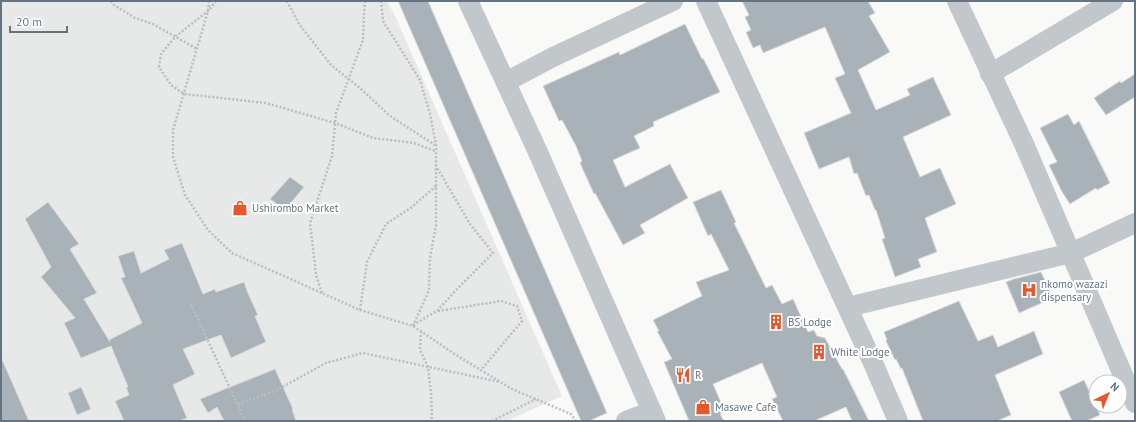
<svg xmlns="http://www.w3.org/2000/svg" width="1136" height="422" font-family="'PT Sans',sans-serif">
  <style>
    .built { fill: #e7e8e8 }
    .building { fill: #a9b2b8; stroke: #dbdbd9 }
    .lines { fill: none; stroke-linecap: round; stroke-linejoin: round }
    .path { stroke: #babec1; stroke-width: 2.5; stroke-dasharray: 2 2; stroke-linecap: butt }
    .street { stroke: #c2c7cb; stroke-width: 20 }
    .labels { text-anchor: middle; stroke-width: 4; stroke-linejoin: round; paint-order: stroke }
    .poi-label { font-size: 11px; fill: #647482; stroke: #fff; text-anchor: start }
  </style>
  <rect width="100%" height="100%" fill="#f9f9f7"/>
  <polygon class="built" points="1,1 387,1 397,20 562,396 507,421 1,421"/>
  <g class="building">
    <polygon points="398,1 428,1 607,413 589,421 581,421"/>
    <polygon points="742,1 868,1 875,13 869,16 890,52 858,70 876,110 910,95 907,89 933,77 951,115 903,137 920,177 940,168 956,204 925,218 937,252 918,259 921,267 895,277 882,239 885,238 876,210 875,210 869,195 866,196 857,173 854,174 849,157 819,169 804,133 851,113 835,78 845,74 825,27 763,53 760,45 753,48 746,32 751,30 745,17 749,15"/>
    <polygon points="685,24 702,59 703,58 720,92 653,122 654,126 634,136 640,148 613,160 625,187 670,164 688,198 640,225 645,233 623,245 595,193 594,194 580,163 582,161 576,146 562,120 559,121 543,86 619,52 620,55"/>
    <polygon points="1135,74 1135,97 1106,115 1094,98 1120,81 1121,83"/>
    <polygon points="1068,114 1074,125 1079,121 1110,183 1097,190 1096,188 1070,204 1062,192 1049,165 1057,162 1040,128"/>
    <polygon points="290,177 304,187 285,210 270,199"/>
    <polygon points="721,190 736,222 734,223 766,288 772,285 782,304 793,299 808,332 814,330 817,336 825,338 842,369 843,369 869,421 852,421 846,407 814,421 783,421 772,399 777,397 762,363 713,384 725,412 720,414 724,421 689,421 664,362 672,359 657,331 659,331 653,320 702,296 696,282 729,270 711,234 708,236 693,202"/>
    <polygon points="48,202 79,244 70,249 97,293 84,299 110,342 109,340 142,323 121,278 125,277 118,256 134,251 141,273 169,259 164,250 182,243 203,294 215,289 216,292 244,282 248,293 258,315 255,316 266,342 231,358 221,335 183,349 195,374 173,385 187,418 179,421 124,421 115,401 129,395 126,387 128,387 111,346 81,358 64,323 75,318 41,277 51,267 25,219"/>
    <polygon points="1041,272 1053,298 1019,313 1006,282 1014,279"/>
    <polygon points="959,301 978,341 993,335 998,347 1034,331 1043,354 995,375 1011,415 997,421 923,421 902,368 901,369 896,359 895,360 886,341 887,340 884,332"/>
    <polygon points="1,357 29,421 1,421"/>
    <polygon points="275,369 293,409 292,409 296,421 224,421 217,407 208,413 200,399"/>
    <polygon points="1084,380 1100,415 1086,421 1072,421 1059,392"/>
    <polygon points="81,387 91,409 77,415 68,393"/>
  </g>
  <g class="lines">
    <g class="path">
      <polyline points="111,1 114,5 135,18 153,24 197,49"/>
      <polyline points="209,1 208,11 173,130 173,157 185,195 208,230 232,253 360,310 413,326 453,353 512,389 571,414 576,421"/>
      <polyline points="216,1 208,11 176,36 161,54 159,67 171,85 184,94 266,103 335,123 373,138 414,143 435,151"/>
      <polyline points="287,1 299,24 331,65 361,89 390,116 435,145"/>
      <polyline points="381,1 383,21 420,80 430,114 436,145 436,225 430,258 429,290 413,326"/>
      <polyline points="322,293 316,275 310,223 332,156 336,113 363,40 364,13 365,1"/>
      <polyline points="191,304 245,421"/>
      <polyline points="360,310 367,262 386,224 412,207 436,186"/>
      <polyline points="438,311 501,301 517,306 522,321 481,370"/>
      <polyline points="413,325 437,311 459,287 493,253 470,224 436,166"/>
      <polyline points="421,331 420,350 428,367 431,394 432,416 431,421"/>
      <polyline points="238,404 275,391 326,363 363,353 500,382"/>
      <polyline points="492,421 536,399"/>
    </g>
    <g class="street">
      <polyline points="468,1 537,150 656,421"/>
      <polyline points="706,1 874,365 898,421"/>
      <polyline points="957,1 1024,144 1135,403"/>
      <polyline points="990,74 1113,1"/>
      <polyline points="506,82 553,57 673,1"/>
      <polyline points="848,307 1071,253 1135,223"/>
      <polyline points="626,421 636,417 652,412"/>
    </g>
  </g>
  <defs>
    <symbol id="shop-bare" viewBox="-9 -9 18 18"><path d="M-5-2.5h2.3a2.7 3.5 0 0 1 5.4 0H5L5.5 6h-11ZM-1.5-2.5h3a1.5 2.3 0 0 0-3 0Z" fill="#e4582c" stroke="#fff" stroke-width="2.5" paint-order="stroke"/></symbol>
    <symbol id="hospital-bare" viewBox="-9 -9 18 18"><path d="M-5-5h3v3.5h4V-5h3V5h-3V1.5h-4V5h-3Z" fill="#e4582c" stroke="#fff" stroke-width="2.5" paint-order="stroke"/></symbol>
    <symbol id="building-bare" viewBox="-9 -9 18 18"><path d="M-4-6H4V6H1V3H-1V6H-4ZM-2.5-4.3h1.7v1.8h-1.7ZM.8-4.3h1.7v1.8H.8ZM-2.5-1h1.7V.8h-1.7ZM.8-1h1.7V.8H.8Z" fill="#e4582c" stroke="#fff" stroke-width="2.5" paint-order="stroke"/></symbol>
    <symbol id="restaurant-bare" viewBox="-9 -9 18 18"><path d="M-5-6h1v4h1v-4h1v4h1v-4h1v5L-1.5 .5V6h-2V.5L-5-1ZM5-6V6H3V1.5H1.5Q1.5-4 5-6Z" fill="#e4582c" stroke="#fff" stroke-width="2.5" paint-order="stroke"/></symbol>
  </defs>
  <g fill-rule="evenodd">
    <use href="#shop-bare" x="229" y="197" width="22" height="22"/>
    <use href="#hospital-bare" x="1018" y="279" width="22" height="22"/>
    <use href="#building-bare" x="765" y="311" width="22" height="22"/>
    <use href="#building-bare" x="808" y="341" width="22" height="22"/>
    <use href="#restaurant-bare" x="672" y="364" width="22" height="22"/>
    <use href="#shop-bare" x="692" y="396" width="22" height="22"/>
  </g>
  <g class="labels">
    <g class="poi-label">
      <text x="252" y="212">Ushirombo Market</text>
      <text x="1041" y="288">nkomo wazazi<tspan x="1041" dy="13">dispensary</tspan></text>
      <text x="788" y="326">BS Lodge</text>
      <text x="831" y="356">White Lodge</text>
      <text x="695" y="379">R</text>
      <text x="715" y="411">Masawe Cafe</text>
    </g>
  </g>
  <rect width="1136" height="422" fill="none" stroke="#647482" stroke-width="4"/>
  <g transform="translate(1108 394) rotate(43)"><circle r="19" fill="#ffffff" stroke="#c1c7cd"/>
  <path d="M0-3L7 15L0 10L-7 15Z" fill="#e4582c"/>
  <text y="-6" font-size="11" font-weight="bold" text-anchor="middle" fill="#647482">N</text>
  </g>
  <path d="M10 26v6h57v-6" fill="none" stroke="#647482" stroke-width="2"/>
  <text x="16" y="26" font-size="12" fill="#647482" stroke="#ffffff" stroke-width="3" paint-order="stroke">20 m</text>
</svg>
